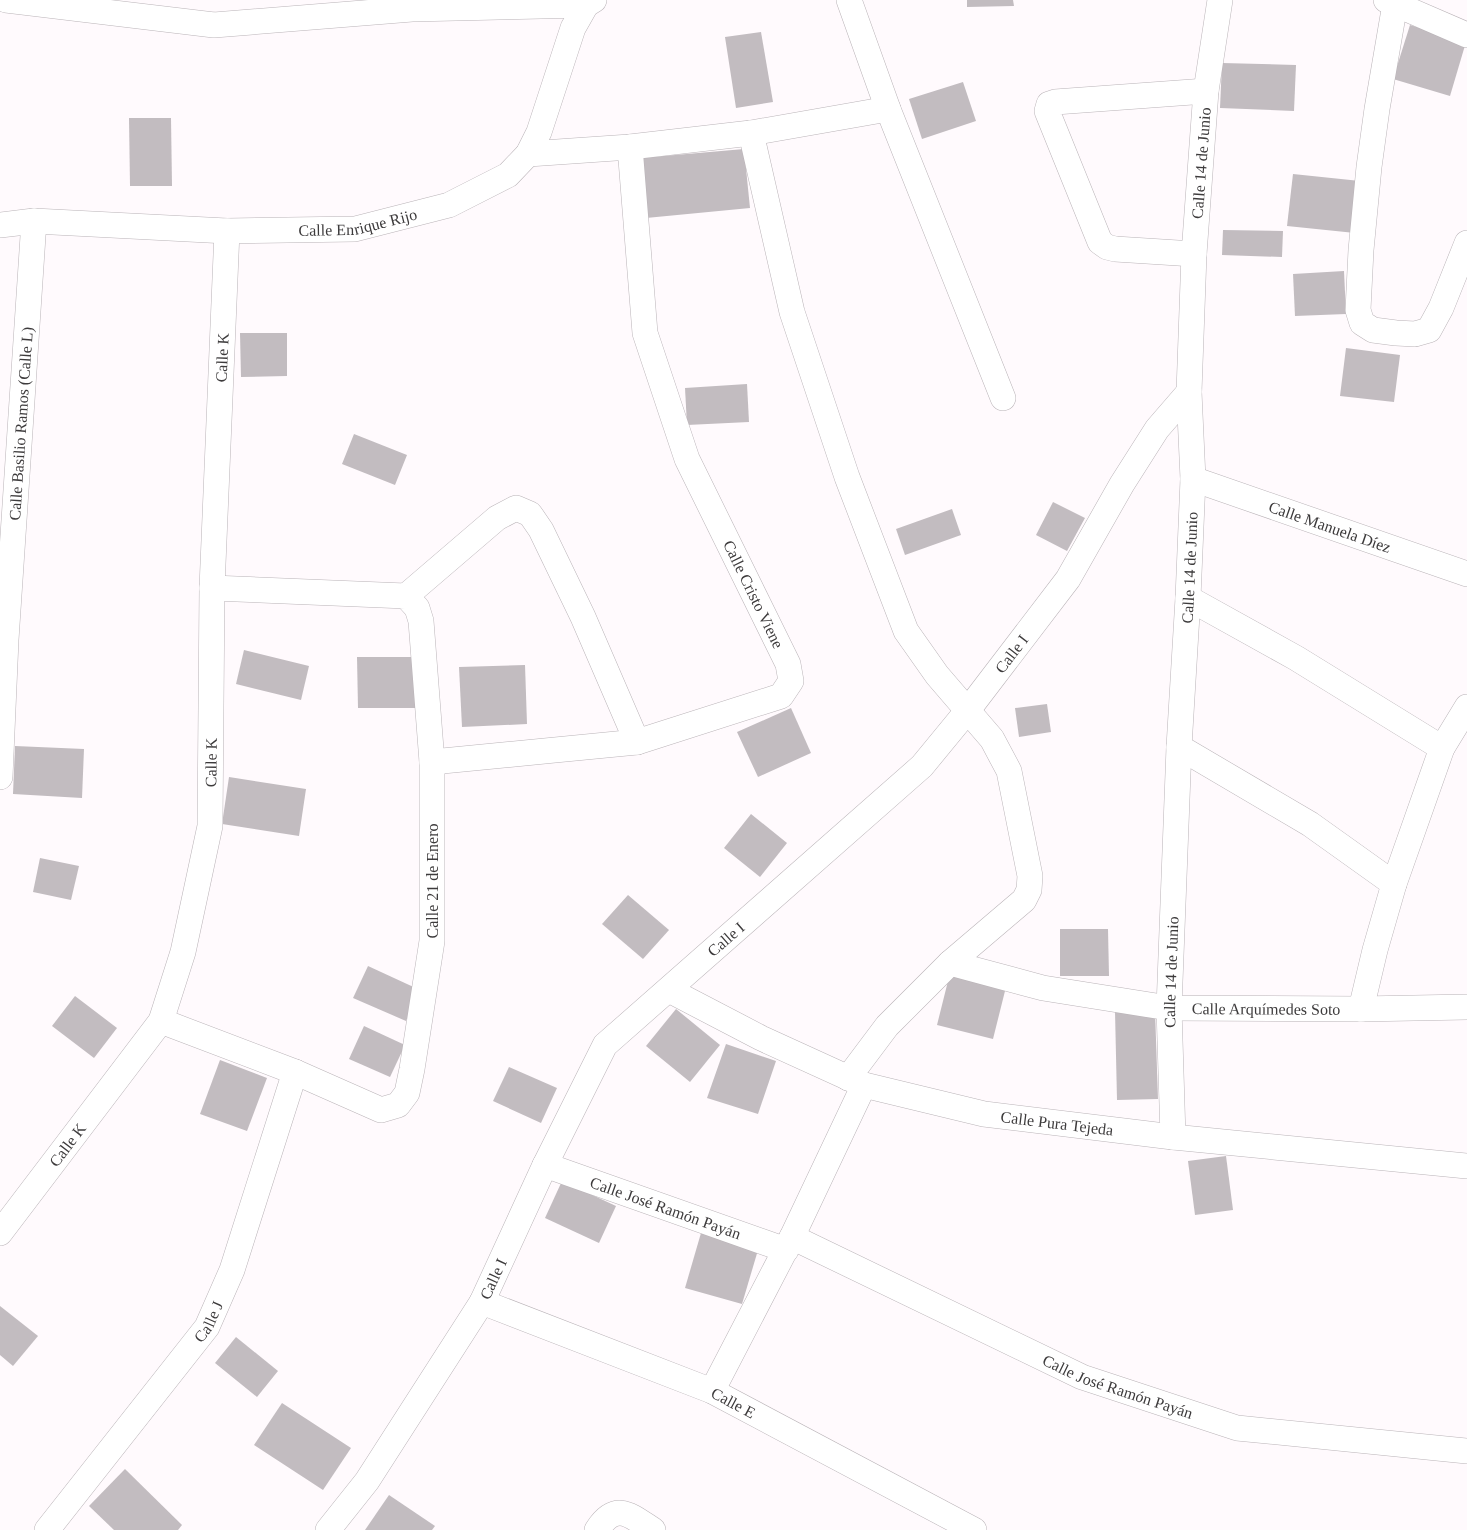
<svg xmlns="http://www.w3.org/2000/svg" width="1467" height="1530" font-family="Georgia,serif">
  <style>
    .building { fill: #c2bcc0 }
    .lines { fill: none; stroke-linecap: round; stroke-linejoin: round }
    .minor-casing { stroke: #bab4b8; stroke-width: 26 }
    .minor { stroke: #fff; stroke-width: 25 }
    .labels { text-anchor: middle; stroke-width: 5; stroke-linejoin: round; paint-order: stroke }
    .street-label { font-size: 16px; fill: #3d3b3c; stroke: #fff }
  </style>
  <rect width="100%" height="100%" fill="#fffafd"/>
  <g class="building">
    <polygon points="967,0 1013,0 1014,6 967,7"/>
    <polygon points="1410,25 1466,42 1450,96 1393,79"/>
    <polygon points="761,32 773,102 736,108 725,37"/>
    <polygon points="1222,63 1296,65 1294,111 1220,108"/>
    <polygon points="963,82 976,121 922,139 909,99"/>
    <polygon points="129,118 171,118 172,186 130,186"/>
    <polygon points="744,149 750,208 646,218 641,158"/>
    <polygon points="1293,174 1360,181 1355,233 1287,226"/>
    <polygon points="1223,230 1283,231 1282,257 1222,255"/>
    <polygon points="1344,271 1346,314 1295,316 1293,274"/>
    <polygon points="240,333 287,333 287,376 241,377"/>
    <polygon points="1346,348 1400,355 1394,402 1340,396"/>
    <polygon points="747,384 749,422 687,425 685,388"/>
    <polygon points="354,434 407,455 395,485 342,464"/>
    <polygon points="1053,502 1085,518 1067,551 1036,535"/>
    <polygon points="952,509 961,535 905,555 896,529"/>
    <polygon points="244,650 309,666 301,700 236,684"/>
    <polygon points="357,657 416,657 416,708 358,708"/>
    <polygon points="525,665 527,724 462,727 459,667"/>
    <polygon points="1047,704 1051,732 1019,737 1015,708"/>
    <polygon points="791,708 811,753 758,777 737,732"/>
    <polygon points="15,746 84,749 82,798 13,794"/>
    <polygon points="229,777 306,789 299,836 222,824"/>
    <polygon points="751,814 787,843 760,877 724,848"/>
    <polygon points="40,858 79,866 71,900 33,892"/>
    <polygon points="628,895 669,930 643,959 602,924"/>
    <polygon points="1060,929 1108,929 1109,976 1060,976"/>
    <polygon points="368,966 420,990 406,1021 353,998"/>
    <polygon points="950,973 1006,987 993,1039 937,1025"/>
    <polygon points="75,996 117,1028 94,1058 52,1026"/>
    <polygon points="676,1009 720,1045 690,1082 646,1046"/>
    <polygon points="1155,1010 1158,1099 1117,1100 1115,1011"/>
    <polygon points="364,1026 405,1045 390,1077 349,1059"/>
    <polygon points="726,1044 776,1061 758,1114 707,1098"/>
    <polygon points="220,1060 267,1078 247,1131 200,1114"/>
    <polygon points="509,1067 557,1088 541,1123 493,1101"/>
    <polygon points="1226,1156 1233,1210 1195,1215 1188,1161"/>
    <polygon points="562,1181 616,1206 599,1243 545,1218"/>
    <polygon points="701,1233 758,1250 742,1304 685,1288"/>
    <polygon points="0,1306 38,1336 13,1366 0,1355"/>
    <polygon points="236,1337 278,1371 257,1397 215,1363"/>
    <polygon points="282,1403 351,1448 323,1490 254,1445"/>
    <polygon points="125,1469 182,1525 178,1530 114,1530 89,1506"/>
    <polygon points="389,1495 435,1526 432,1530 365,1530"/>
  </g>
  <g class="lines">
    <defs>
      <g id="minor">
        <polyline points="6,0 214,25 412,9 586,5"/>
        <polyline points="849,0 888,109 1003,398"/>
        <polyline points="1386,0 1467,35"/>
        <polyline points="1395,4 1377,109 1369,167 1361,250 1358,310 1362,323 1373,330 1396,333 1415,334 1429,330 1441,308 1467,243"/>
        <polyline points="751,133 792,312 847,477 906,631 937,675 992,739 1009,771 1030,876 1029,890 1024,900 950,963 887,1026 848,1078"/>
        <polyline points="528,154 630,147 751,133 888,109"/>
        <path id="s1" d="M0 225 34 221 227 231 355 229 449 205 508 175 528 154 539 132 573 28 586 5 594 0"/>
        <polyline points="1194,254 1115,249 1107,247 1100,242 1047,111 1049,104 1055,102 1206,91"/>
        <path id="s2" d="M1193 479 1467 574"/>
        <polyline points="406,596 497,518 516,508 530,514 541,530 583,617 637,742"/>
        <polyline points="1188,598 1296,658 1442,748"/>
        <polyline points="1179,747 1310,824 1394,884"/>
        <polyline points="432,762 637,742 781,696 791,681 788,664 687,459 645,333 630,147"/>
        <path id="s3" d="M0 777 6 640 34 221"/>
        <path id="s4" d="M950 963 1043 988 1169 1008 1361 1009 1467 1007"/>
        <path id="s5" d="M669 990 761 1038 864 1085 984 1114 1173 1137 1467 1166"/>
        <polyline points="1361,1009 1375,950 1394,884 1442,748 1467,707"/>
        <polyline points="161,1021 295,1072 381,1110 398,1105 407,1093 412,1069 432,941 432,762 421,621 417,608 406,596 212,588"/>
        <path id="s6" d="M1173 1137 1169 1008 1179 747 1188 598 1193 479 1189 392 1194 254 1206 91 1220 0"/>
        <path id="s7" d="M545 1165 786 1250"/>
        <path id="s8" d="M0 1233 161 1021 183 952 210 826 212 588 227 231"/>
        <path id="s9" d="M792 1237 1082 1377 1237 1428 1467 1451"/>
        <path id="s10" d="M482 1302 712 1391 974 1530"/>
        <polyline points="712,1391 792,1237 864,1085"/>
        <path id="s11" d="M47 1530 207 1327 232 1270 295 1072"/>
        <path id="s12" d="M328 1530 367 1481 482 1302 545 1165 605 1045 922 766 968 710 1068 579 1122 484 1157 429 1189 392"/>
        <path d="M597 1530C616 1501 630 1515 653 1530"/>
      </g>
    </defs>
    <use href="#minor" class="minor-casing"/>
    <use href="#minor" class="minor"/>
  </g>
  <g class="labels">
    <g class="street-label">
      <text dy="6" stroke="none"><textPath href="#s6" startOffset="975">Calle 14 de Junio</textPath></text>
      <text dy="6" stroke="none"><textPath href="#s1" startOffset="359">Calle Enrique Rijo</textPath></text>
      <text dy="6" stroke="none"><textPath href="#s8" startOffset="936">Calle K</textPath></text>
      <text dy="6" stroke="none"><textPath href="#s3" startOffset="354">Calle Basilio Ramos (Calle L)</textPath></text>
      <text dy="6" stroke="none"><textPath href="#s2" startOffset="145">Calle Manuela Díez</textPath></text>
      <text dy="6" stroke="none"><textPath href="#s6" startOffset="570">Calle 14 de Junio</textPath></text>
      <text transform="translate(754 594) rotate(64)" y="6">Calle Cristo Viene</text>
      <text dy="6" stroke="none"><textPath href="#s12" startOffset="1126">Calle I</textPath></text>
      <text dy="6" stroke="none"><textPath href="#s8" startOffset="531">Calle K</textPath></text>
      <text transform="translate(432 881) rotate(-90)" y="6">Calle 21 de Enero</text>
      <text dy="6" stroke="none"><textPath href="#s12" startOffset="721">Calle I</textPath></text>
      <text dy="6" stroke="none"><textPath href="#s6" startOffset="165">Calle 14 de Junio</textPath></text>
      <text dy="6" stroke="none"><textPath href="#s4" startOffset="321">Calle Arquímedes Soto</textPath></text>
      <text dy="6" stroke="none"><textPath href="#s5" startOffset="414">Calle Pura Tejeda</textPath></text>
      <text dy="6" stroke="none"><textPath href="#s8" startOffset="111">Calle K</textPath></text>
      <text dy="6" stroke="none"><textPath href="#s7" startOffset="128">Calle José Ramón Payán</textPath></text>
      <text dy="6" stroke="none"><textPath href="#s12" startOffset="301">Calle I</textPath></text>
      <text dy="6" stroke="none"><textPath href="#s11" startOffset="264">Calle J</textPath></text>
      <text dy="6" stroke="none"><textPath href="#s9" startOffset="359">Calle José Ramón Payán</textPath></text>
      <text dy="6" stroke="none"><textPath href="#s10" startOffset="271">Calle E</textPath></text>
    </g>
  </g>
</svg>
